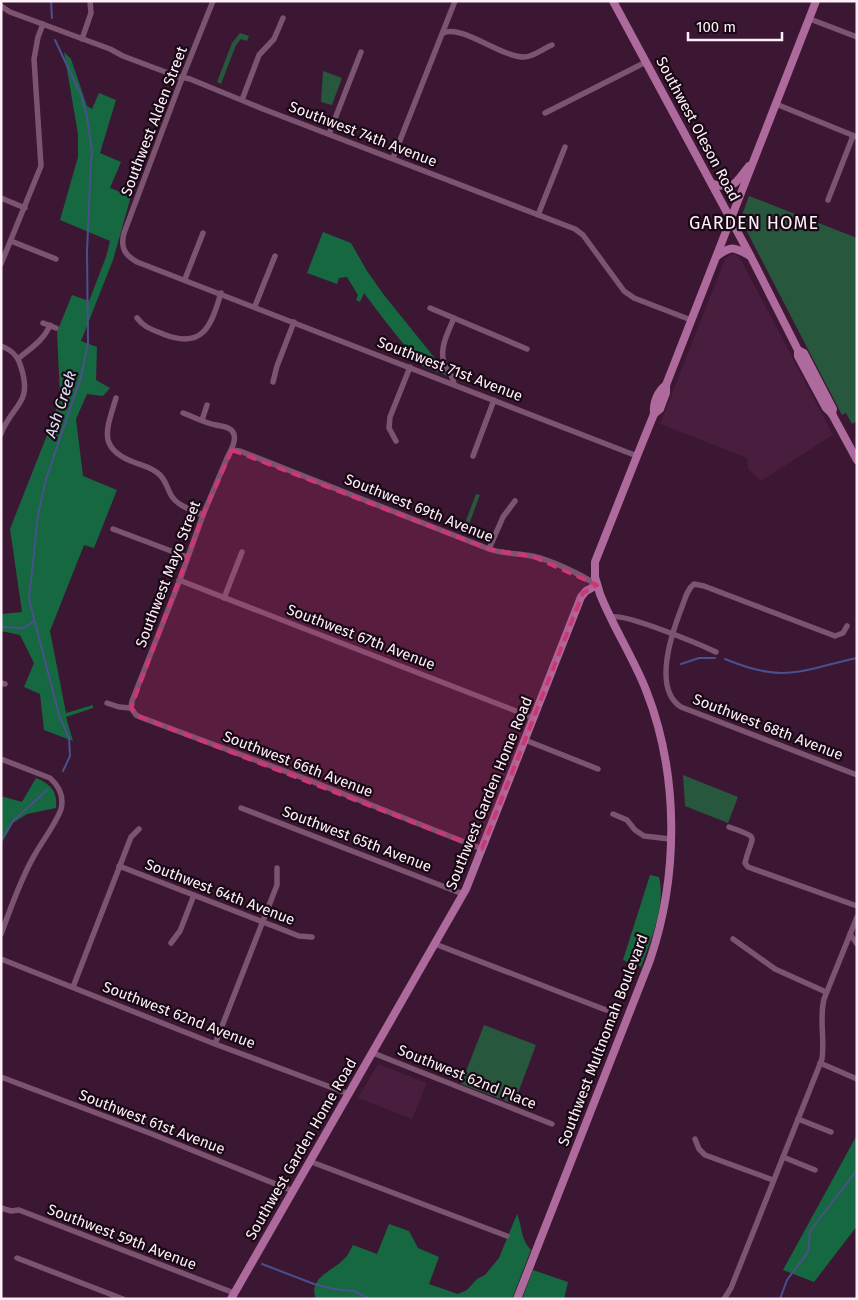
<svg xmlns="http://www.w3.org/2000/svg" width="858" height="1300" font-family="'Fira Sans',sans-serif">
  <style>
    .built { fill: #481d3e }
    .green { fill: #27583d }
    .forest { fill: #166840 }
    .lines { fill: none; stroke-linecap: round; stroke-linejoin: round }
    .stream { stroke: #4a508d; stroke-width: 2 }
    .street { stroke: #7d5372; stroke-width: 5.5 }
    .secondary { stroke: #ae6a9c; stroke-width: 8 }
    .marked { fill: #cb3873; fill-opacity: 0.2; stroke: #cb3873; stroke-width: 4; stroke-dasharray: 10 6; stroke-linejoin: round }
    .labels { text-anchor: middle; stroke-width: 4.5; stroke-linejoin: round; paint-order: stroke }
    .street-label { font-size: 15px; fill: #feeff9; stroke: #190915 }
    .water-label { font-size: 16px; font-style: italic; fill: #dce0f3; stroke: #190915 }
    .quarter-label { font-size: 18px; letter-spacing: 1px; fill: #feeff9; stroke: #190915 }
  </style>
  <rect width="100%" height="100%" fill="#3b1733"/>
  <g class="built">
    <polygon points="735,254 740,258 833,435 761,481 748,469 747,458 660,424 725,259 730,255"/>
    <polygon points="378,1064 427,1083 412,1119 358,1098"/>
  </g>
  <g class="green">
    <polygon points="240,33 249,36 247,41 241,39 236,45 221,84 217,82 232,43"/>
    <polygon points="323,71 342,78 332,105 321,102"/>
    <polygon points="749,196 857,238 857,421 852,424 846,413 842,415 741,220 742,215"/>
    <polygon points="476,494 480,495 466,532 462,531"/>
    <polygon points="683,775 738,797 728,823 685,806"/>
    <polygon points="484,1025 536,1045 514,1104 461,1084"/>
  </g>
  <g class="forest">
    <polygon points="64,52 71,59 87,106 92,109 99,93 116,100 100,153 121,162 110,188 131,196 113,260 81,341 97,347 96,380 110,388 103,396 87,394 76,419 83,476 117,490 94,548 84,545 50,631 66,713 93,705 93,708 66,717 73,741 44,730 40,694 24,687 34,663 20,635 1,631 1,614 22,612 10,529 53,420 60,395 57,332 72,295 89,301 106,257 110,241 60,220 78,157 78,134"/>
    <polygon points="323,232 351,243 367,271 384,295 450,377 420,365 382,317 364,293 360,302 356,300 358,295 347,277 339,278 337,284 307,273"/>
    <path d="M36 778C51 784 58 792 56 808L27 814 13 823 1 844V796L22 802Z"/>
    <path d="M650 875 659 877C666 904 651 941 641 967L623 960Z"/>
    <polygon points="857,1135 857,1226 814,1282 783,1270"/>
    <path d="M517 1214C523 1229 520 1238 531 1250L512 1299H316C307 1278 333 1271 344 1259 348 1256 350 1250 353 1245L377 1254 389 1224 409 1231 418 1248 439 1257 429 1284 458 1294 467 1290 477 1279 485 1275 499 1258Z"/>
    <polygon points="533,1270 568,1282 564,1299 522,1299"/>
  </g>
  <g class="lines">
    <g class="stream">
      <polyline points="51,1 52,18"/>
      <polyline points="55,40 81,95 87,117 92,153 91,160 87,251 88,343 81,377 46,479 38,515 29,599 59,715 69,738 70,756 63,771"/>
      <polyline points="1,627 24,628 34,621"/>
      <path d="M725 659C742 666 761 673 781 673 807 673 831 663 857 658"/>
      <polyline points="681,664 699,658 715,658"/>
      <polyline points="1,841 13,821 47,790"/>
      <polyline points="262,1264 314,1284 334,1289 354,1291 370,1299"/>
      <polyline points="780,1299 787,1280 808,1252 810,1231 857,1170"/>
    </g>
    <g class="street">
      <path d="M213 1 179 86 124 233C120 248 125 255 137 262L637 456"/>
      <polyline points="1,6 10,12 110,49 123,56 176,76 190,79 263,109 575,229 583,235 624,291 634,298 691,320"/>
      <polyline points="810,19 857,37"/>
      <path d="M443 33C461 24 501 57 524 57 533 57 544 48 552 45"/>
      <polyline points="82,39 91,13 90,1"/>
      <polyline points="242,100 259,55 274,39 283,18"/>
      <polyline points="776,104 857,137"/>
      <polyline points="545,113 646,62"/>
      <polyline points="329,134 361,52"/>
      <polyline points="393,158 455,1"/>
      <polyline points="1,198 25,208"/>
      <polyline points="828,200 853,136"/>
      <polyline points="538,215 565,147"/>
      <polyline points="11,241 56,259"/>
      <polyline points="1,264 41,166 34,59 38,37 43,24"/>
      <polyline points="185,279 203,233"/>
      <polyline points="255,306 275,256"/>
      <polyline points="430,308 527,349"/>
      <path d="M137 318C145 328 151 329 163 334 203 350 211 326 221 293"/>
      <path d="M454 318C448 333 438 349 445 366 449 372 453 376 454 384"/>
      <polyline points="43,323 56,328"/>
      <path d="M1 346C12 350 18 356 21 367 33 405 12 404 1 434"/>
      <path d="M19 358C31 348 44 340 50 325"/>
      <polyline points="273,382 277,366 294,322"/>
      <path d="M116 398C106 431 97 449 136 463 144 466 153 468 160 475 166 481 167 488 171 495 177 506 192 510 203 515"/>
      <polyline points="202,420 207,405"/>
      <polyline points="396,441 389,428 390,417 410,367"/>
      <path d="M232 450 240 451 489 549C503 554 517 553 532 556 551 560 580 574 597 585"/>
      <polyline points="473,456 494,400"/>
      <polyline points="113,529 187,557"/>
      <polyline points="489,549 503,517 515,501"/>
      <polyline points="179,580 534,718"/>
      <polyline points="224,598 242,552"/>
      <path d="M611 617C625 613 699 644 716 652"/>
      <path d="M847 626 843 633 835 636 704 586 694 584C686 590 684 603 680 612 671 636 653 689 681 707L857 775"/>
      <polyline points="1,683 5,684"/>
      <polyline points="107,703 119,707 131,708 136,715 140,717 311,781 482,849"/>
      <path d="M131 708 132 701 179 582 203 515 227 458C231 450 241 434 228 428 224 426 220 426 216 425 205 423 194 417 183 413"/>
      <polyline points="525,740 598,769"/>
      <path d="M1 759 50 778C59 786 64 797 61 809 57 822 41 843 34 856 20 880 11 908 1 934"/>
      <polyline points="241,808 463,894"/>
      <polyline points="613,814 627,820 635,830 644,836 670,839"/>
      <path d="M729 827C762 839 752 833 745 863L748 867 857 906"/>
      <polyline points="119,866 299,936 312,937"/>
      <polyline points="850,934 857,944"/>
      <polyline points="733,939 775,969 826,992"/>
      <polyline points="171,943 180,931 194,895"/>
      <polyline points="435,944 606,1010"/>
      <polyline points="1,959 215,1044 349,1094"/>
      <polyline points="73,987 131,837 139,829"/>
      <polyline points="215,1044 277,885 277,868"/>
      <polyline points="373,1053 552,1124"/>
      <polyline points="820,1063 857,1079"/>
      <polyline points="1,1077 152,1134 293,1191"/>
      <polyline points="798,1119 831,1132"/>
      <polyline points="695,1139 699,1149 705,1155 773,1180"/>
      <polyline points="783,1157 815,1170"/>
      <polyline points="309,1161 507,1236"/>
      <polyline points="1,1208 11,1211 19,1210 234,1293"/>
      <polyline points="17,1258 123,1299"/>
      <path d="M724 1299 731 1288 822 1059C825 1039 819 1019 824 999L857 917"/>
    </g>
    <g class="secondary">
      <polyline points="613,1 751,257 798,350 798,356 826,408 832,414 857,460"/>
      <path d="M712 184C736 190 735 183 749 166"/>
      <path d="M717 256C732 245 734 247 750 256"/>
      <polyline points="798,350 804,353 833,409 832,414"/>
      <path d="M654 414C653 403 657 392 666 385"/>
      <polyline points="231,1299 466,889 581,597 586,591 597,585"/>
      <path d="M517 1299 650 960C679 875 679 774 646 690 633 657 613 627 600 594L595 577V562L637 456 654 414 660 409 666 393V385L816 1"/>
    </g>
  </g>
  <path class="marked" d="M232 450 489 549 534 557 597 585 583 593 482 849 140 717 131 708 203 515Z"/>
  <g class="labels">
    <g class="street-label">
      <text transform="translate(154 121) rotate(-69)" y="5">Southwest Alden Street</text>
      <text transform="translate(698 129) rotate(62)" y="5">Southwest Oleson Road</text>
      <text transform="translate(363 134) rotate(21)" y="5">Southwest 74th Avenue</text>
      <text transform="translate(450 369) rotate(21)" y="5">Southwest 71st Avenue</text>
      <text transform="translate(419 508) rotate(22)" y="5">Southwest 69th Avenue</text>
      <text transform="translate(168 574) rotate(-69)" y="5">Southwest Mayo Street</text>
      <text transform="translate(361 637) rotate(21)" y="5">Southwest 67th Avenue</text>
      <text transform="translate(768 727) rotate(21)" y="5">Southwest 68th Avenue</text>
      <text transform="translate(298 764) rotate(21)" y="5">Southwest 66th Avenue</text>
      <text transform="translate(489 793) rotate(-68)" y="5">Southwest Garden Home Road</text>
      <text transform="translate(357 839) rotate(21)" y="5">Southwest 65th Avenue</text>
      <text transform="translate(220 892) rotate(21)" y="5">Southwest 64th Avenue</text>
      <text transform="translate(179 1015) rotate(21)" y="5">Southwest 62nd Avenue</text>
      <text transform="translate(603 1040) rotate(-69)" y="5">Southwest Multnomah Boulevard</text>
      <text transform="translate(467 1077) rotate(22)" y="5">Southwest 62nd Place</text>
      <text transform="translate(152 1122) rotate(21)" y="5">Southwest 61st Avenue</text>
      <text transform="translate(301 1149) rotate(-60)" y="5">Southwest Garden Home Road</text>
      <text transform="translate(122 1237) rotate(21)" y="5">Southwest 59th Avenue</text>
    </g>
    <g class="water-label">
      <text transform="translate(60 404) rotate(-72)" y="6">Ash Creek</text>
    </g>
    <g class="quarter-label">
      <text x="754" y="229">GARDEN HOME</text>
    </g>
  </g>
  <rect width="858" height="1300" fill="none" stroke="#feeff9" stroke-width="5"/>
  <path d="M688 32v8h94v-8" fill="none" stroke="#feeff9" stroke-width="2.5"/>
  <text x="696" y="32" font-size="15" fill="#feeff9" stroke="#190915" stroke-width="4" paint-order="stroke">100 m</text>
</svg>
